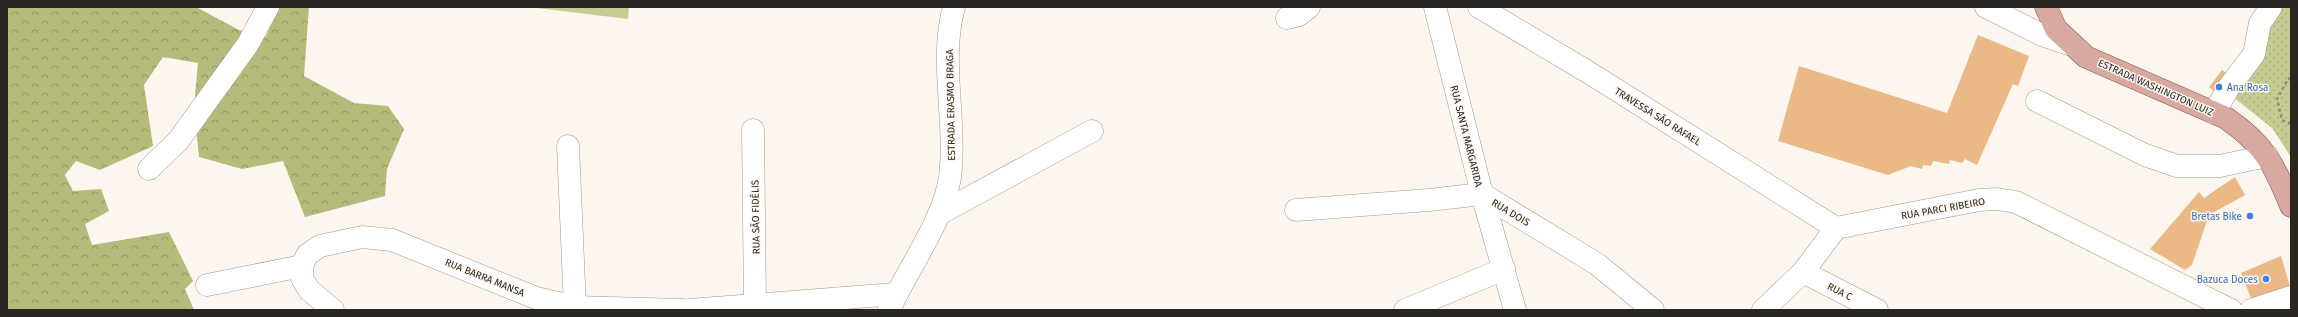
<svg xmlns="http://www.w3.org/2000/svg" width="2298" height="317" font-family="'Fira Sans',sans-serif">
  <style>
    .forest { fill: url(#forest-crowns) }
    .park { fill: url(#park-dots) }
    .garden { fill: #c5cb92 }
    .building { fill: #eab986 }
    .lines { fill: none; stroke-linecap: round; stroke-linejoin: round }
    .minor-casing { stroke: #a2978c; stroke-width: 23 }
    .major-casing { stroke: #8a554b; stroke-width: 23 }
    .path { stroke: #8e8983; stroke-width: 2.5; stroke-dasharray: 3 3; stroke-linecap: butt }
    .minor { stroke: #fff; stroke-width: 22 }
    .major { stroke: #d7a9a1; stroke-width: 22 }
    .shop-dot { fill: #3f7fe0; stroke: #fdf6ef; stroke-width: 1.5 }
    .labels { text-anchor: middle; stroke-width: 3; stroke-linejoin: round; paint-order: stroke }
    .street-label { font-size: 10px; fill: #2a2621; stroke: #fdf6ef }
    .shop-label { font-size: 10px; fill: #366cbe; stroke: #fdf6ef; text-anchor: end }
  </style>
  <defs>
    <pattern id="forest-crowns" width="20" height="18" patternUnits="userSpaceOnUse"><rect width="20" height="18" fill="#b5bb7a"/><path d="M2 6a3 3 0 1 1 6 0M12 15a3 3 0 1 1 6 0" fill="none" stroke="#939864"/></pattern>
    <pattern id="park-dots" width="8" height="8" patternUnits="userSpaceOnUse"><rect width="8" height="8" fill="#c5cb92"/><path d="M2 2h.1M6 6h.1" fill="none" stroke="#a9ae7e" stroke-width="1.8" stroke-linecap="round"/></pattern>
  </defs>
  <rect width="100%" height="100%" fill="#fdf6ef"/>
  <polygon class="forest" points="7,7 196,7 239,30 266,37 277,7 309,7 304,76 354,103 388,106 404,129 387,169 385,196 305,217 283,161 242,169 199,157 194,106 198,63 163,57 144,85 153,146 100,170 76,161 65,175 73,191 101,189 109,211 85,224 92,245 169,232 193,281 185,289 194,310 7,310"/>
  <polygon class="park" points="2282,7 2291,7 2291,157 2272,128 2233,97 2266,25"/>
  <polygon class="garden" points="529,7 629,7 628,19"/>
  <g class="building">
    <polygon points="1978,35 2029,56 2018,86 2013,84 1977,165 1965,159 1962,163 1950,160 1949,164 1933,161 1931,166 1923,165 1922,169 1911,166 1888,175 1778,141 1799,66 1947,113"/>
    <polygon points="2222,70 2234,78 2220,96 2209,87"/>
    <polygon points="2235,177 2245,195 2209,215 2192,265 2185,270 2150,249 2199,192 2204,198"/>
    <polygon points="2281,256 2291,290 2252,301 2241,273"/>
  </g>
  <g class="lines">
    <defs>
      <g id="minor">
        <polyline points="1435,7 1482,194 1515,310"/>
        <polyline points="1479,7 1588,72 1836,228"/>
        <polyline points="1986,7 2042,35 2072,45"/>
        <polyline points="1287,18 1299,15 1309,7"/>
        <polyline points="2037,101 2145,155 2177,166 2220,166 2267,156"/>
        <polyline points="2214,113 2229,87 2254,54 2260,23 2271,7"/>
        <polyline points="753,130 755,304"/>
        <polyline points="568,146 575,307"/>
        <polyline points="149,169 178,141 248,44 268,7"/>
        <polyline points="1296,210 1429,200 1482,194 1597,264 1653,310"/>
        <polyline points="939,214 1092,131"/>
        <polyline points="1803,272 1877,310"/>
        <polyline points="207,285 302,266"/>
        <polyline points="333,310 309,290 302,278 302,266 307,255 320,246 362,237 392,240 536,298 575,307 682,310"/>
        <polyline points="689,310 896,294"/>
        <path d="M889 310C907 270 944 220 950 177 957 122 939 60 954 7"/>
        <polyline points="1405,310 1504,269"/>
        <polyline points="1763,310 1803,272 1836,228 1979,200 1997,199 2016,202 2231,310"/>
        <polyline points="2251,310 2291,297"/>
      </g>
      <path id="major" d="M2046 7 2056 29 2086 57 2226 118C2266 146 2273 163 2291 206"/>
    </defs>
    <use href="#minor" class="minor-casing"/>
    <use href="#major" class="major-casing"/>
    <polyline class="path" points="2291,78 2288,79 2277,99 2282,120 2291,124"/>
    <use href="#minor" class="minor"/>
    <use href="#major" class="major"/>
  </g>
  <g class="shop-dot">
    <circle cx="2219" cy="87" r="4"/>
    <circle cx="2250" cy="216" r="4"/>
    <circle cx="2266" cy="279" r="4"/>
  </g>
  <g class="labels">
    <g class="street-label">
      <text transform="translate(2156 87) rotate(24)" y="4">ESTRADA WASHINGTON LUIZ</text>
      <text transform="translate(950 105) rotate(-91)" y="4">ESTRADA ERASMO BRAGA</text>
      <text transform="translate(1658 116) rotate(32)" y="4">TRAVESSA SÃO RAFAEL</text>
      <text transform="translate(1467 136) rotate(76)" y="4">RUA SANTA MARGARIDA</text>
      <text transform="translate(1943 208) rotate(-10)" y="4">RUA PARCI RIBEIRO</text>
      <text transform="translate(1511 212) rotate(31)" y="4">RUA DOIS</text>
      <text transform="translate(755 217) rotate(-91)" y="4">RUA SÃO FIDÉLIS</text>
      <text transform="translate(485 277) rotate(22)" y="4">RUA BARRA MANSA</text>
      <text transform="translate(1840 291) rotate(27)" y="4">RUA C</text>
    </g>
    <g class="shop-label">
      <text x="2227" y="91" text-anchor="start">Ana Rosa</text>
      <text x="2242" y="220">Bretas Bike</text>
      <text x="2258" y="283">Bazuca Doces</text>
    </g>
  </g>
  <rect width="2298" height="317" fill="none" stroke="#2a2621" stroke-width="16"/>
</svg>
